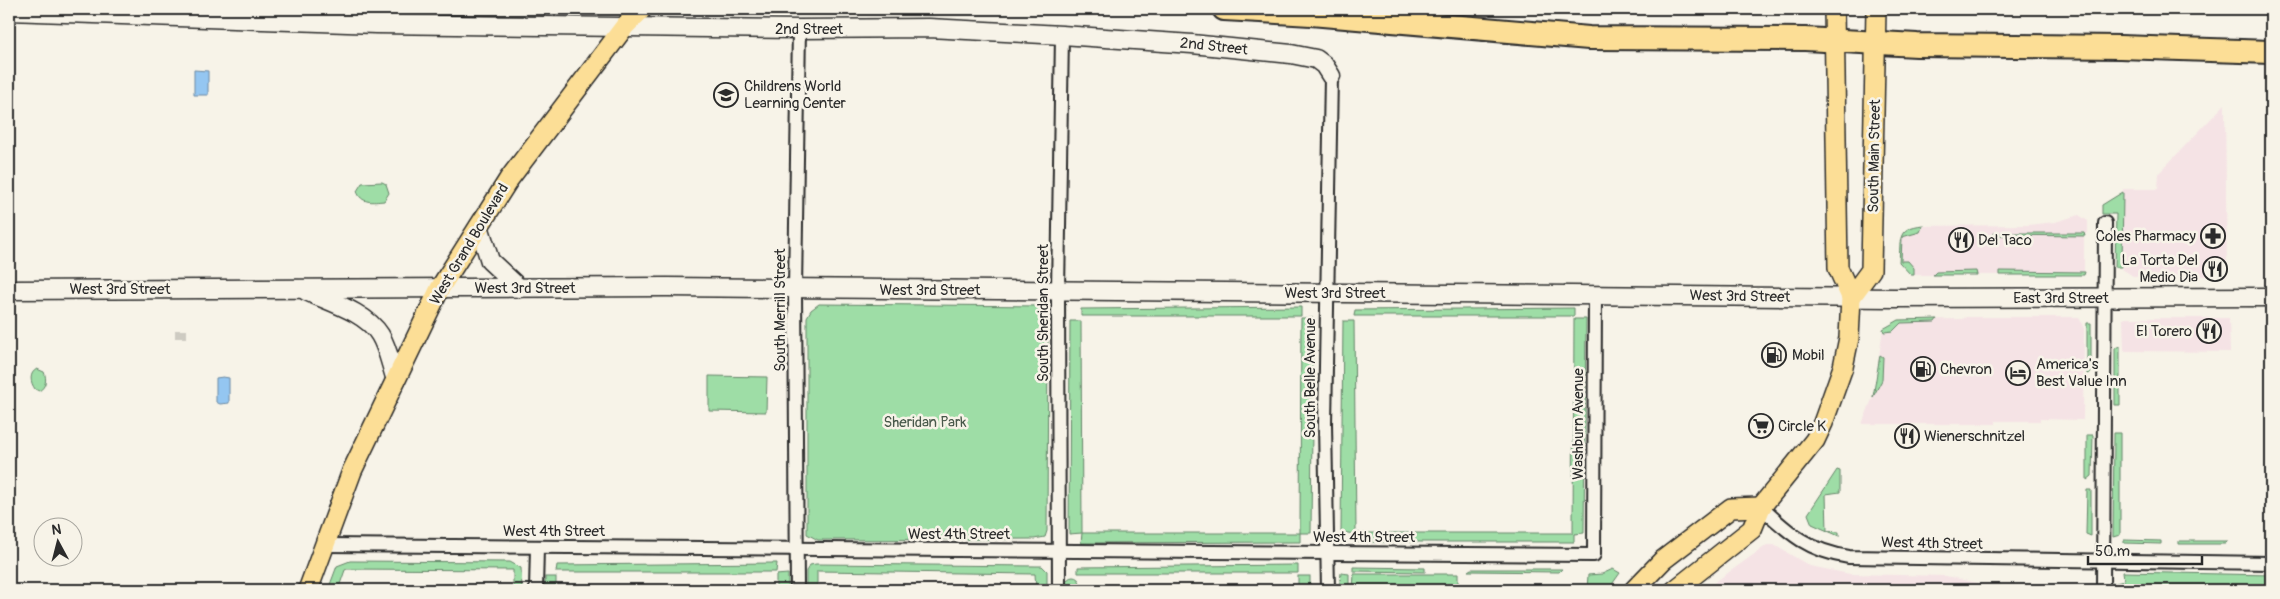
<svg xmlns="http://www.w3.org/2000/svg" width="2280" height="599" font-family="Pangolin,sans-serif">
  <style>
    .built { fill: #f5e3e5 }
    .green { fill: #9edda6; stroke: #648468 }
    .water { fill: #94c6f1; stroke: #6a88a2 }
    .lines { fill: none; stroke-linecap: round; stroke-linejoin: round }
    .street-tunnel { stroke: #cecbc2; stroke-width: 12; stroke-dasharray: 12 6; stroke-linecap: butt }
    .street-casing { stroke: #2b2b2b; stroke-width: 16 }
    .secondary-casing { stroke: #2b2b2b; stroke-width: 21 }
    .primary-casing { stroke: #2b2b2b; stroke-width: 22 }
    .highway-casing { stroke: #2b2b2b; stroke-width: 26 }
    .street { stroke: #f7f3e8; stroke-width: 12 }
    .secondary { stroke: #f7f3e8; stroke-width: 18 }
    .primary { stroke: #fcde96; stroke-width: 19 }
    .highway { stroke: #fcde96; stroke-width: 22 }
    .labels { text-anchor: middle; stroke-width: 5; stroke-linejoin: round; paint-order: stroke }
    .street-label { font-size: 15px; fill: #2b2b2b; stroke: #f7f3e8 }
    .poi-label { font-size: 15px; fill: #2b2b2b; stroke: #f7f3e8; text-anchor: start }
    .park-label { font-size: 15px; fill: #48584a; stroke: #f7f3e8 }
  </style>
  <rect width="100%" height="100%" fill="#f7f3e8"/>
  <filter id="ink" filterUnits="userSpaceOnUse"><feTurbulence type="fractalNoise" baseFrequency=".02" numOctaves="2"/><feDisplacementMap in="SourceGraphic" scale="10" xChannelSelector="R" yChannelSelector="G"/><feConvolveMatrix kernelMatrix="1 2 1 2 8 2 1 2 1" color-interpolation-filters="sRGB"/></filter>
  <g filter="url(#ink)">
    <g class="built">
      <polygon points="2225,104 2227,276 2133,276 2122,269 2123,189 2158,189 2159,173"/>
      <polygon points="2079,215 2088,221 2088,233 2084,234 2084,275 1911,275 1899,262 1902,233 1912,226 2028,225 2055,222"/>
      <polygon points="1966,317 2079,317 2084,329 2083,420 2040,419 2040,421 1996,421 1996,424 1862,424 1873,397 1883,329 1899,320 1962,319"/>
      <polygon points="2126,318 2229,318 2230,352 2124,351 2123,319"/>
      <polygon points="1767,545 1774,545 1810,566 1850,574 1946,576 1989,586 2067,585 2076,590 1704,590"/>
    </g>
    <g class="green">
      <path d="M382 182 386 184 389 193 384 201C373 202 361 204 357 191L362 183Z"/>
      <polygon points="2123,192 2122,267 2115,267 2116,214 2102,214 2102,205"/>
      <path d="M1923 225 1920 232 1902 237 1901 261H1908L1914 268V275H1911L1899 262C1901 239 1896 228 1923 225Z"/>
      <polygon points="1994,233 2084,233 2085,236 1994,235"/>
      <polygon points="1976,271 1977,275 1933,275 1936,272"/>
      <polygon points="2000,271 2085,272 2084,275 2000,275"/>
      <polygon points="819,304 1039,306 1046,310 1048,322 1047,531 1045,537 1034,539 818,540 807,534 807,317 811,310"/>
      <polygon points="1301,307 1301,316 1081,316 1081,309"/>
      <polygon points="1574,308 1574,316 1354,316 1355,310"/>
      <polygon points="1301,318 1313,318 1311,533 1300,533 1300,542 1081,543 1082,533 1069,534 1070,321 1081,321 1082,533 1300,533"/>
      <polygon points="1574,319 1586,319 1584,533 1574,534 1574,542 1354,542 1355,534 1341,532 1343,321 1354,321 1356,533 1573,533"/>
      <polygon points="1937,319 1935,322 1901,323 1893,331 1884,332 1883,329 1899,320"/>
      <polygon points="2087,323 2091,323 2091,372 2087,374"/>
      <polygon points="2120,346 2120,405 2115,405 2115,348"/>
      <polygon points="1880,355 1883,357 1882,380 1873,397"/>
      <path d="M37 369 44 372C47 379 46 387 39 391L35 389C30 382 29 373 37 369Z"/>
      <polygon points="709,376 767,377 766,412 709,411"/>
      <polygon points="2114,433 2120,433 2120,535 2113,537"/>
      <polygon points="2087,435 2093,435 2092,476 2087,480"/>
      <polygon points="1837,470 1840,471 1840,492 1826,494 1827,531 1839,532 1839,536 1812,524 1808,514"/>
      <polygon points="2087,490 2091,490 2091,536 2086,534"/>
      <polygon points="2124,540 2161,541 2161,544 2124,543"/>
      <polygon points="2179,541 2228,541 2225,544 2179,544"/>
      <polygon points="350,561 510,562 521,568 522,590 513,590 513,570 347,569 345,570 338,590 328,590 337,566"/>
      <polygon points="777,563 776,572 556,572 557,565"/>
      <polygon points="816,564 1036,566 1042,566 1047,571 1047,590 1036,590 1035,574 817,571 817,590 806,590 806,571 810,565"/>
      <polygon points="1298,565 1298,573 1078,573 1078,567"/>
      <polygon points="1353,567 1425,568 1425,572 1353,571"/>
      <polygon points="1471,569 1562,569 1559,572 1468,571"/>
      <polygon points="1613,569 1620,573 1608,590 1587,590 1588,575 1602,574"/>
      <polygon points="2123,572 2271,575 2271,586 2127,585 2126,590 2112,590 2112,584 2124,581"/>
      <polygon points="1341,573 1349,574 1349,590 1339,590"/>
      <polygon points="788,574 788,590 776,590 776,575"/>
      <polygon points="1354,574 1458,574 1458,590 1353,590"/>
      <rect x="1298" y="576" width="12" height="14"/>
      <rect x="545" y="577" width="11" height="13"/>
      <circle cx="1073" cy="584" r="7"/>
    </g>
    <g class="water">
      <polygon points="194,70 208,71 208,95 194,95"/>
      <polygon points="223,377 229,378 229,403 220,404 216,402 216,378"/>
    </g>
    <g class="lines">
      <polyline class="street-tunnel" points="181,338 181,330"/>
      <defs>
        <g id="street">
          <path d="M1761 507C1790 534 1809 551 1849 557L2271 563"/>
          <polyline points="324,545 1594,555 1595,294"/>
          <polyline points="536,590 537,547"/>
          <polyline points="797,590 795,289 799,29"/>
          <polyline points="1059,590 1058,291 1062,35"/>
          <polyline points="1328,590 1325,424 1331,76"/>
          <polyline points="2103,590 2105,223"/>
        </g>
        <g id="secondary">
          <polyline points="9,11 376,24 799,29 929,28 1062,35 1192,44 1291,54 1316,59 1324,65 1331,76"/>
          <polyline points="479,226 490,261 519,288"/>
          <polyline points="9,290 667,287 1895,298 2271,297"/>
          <path d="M306 291C330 302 366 312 380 335 388 348 391 366 396 380"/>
        </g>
        <g id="primary">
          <polyline points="1851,297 1871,270 1876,9"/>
          <polyline points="308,590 352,471 440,288 509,179 625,26 642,9"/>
          <polyline points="1634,590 1663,560 1731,508 1761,507"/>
          <polyline points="1675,590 1752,529 1761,507 1815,440 1823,423 1843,367 1849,338 1851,297 1838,268 1834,9"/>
        </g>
        <polyline id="highway" points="1224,9 1311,14 1589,38 1805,39 1917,45 2120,47 2271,52"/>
      </defs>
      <use href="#street" class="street-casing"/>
      <use href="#secondary" class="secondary-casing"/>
      <use href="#primary" class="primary-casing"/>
      <use href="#highway" class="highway-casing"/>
      <use href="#street" class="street"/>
      <use href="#secondary" class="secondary"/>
      <use href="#primary" class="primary"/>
      <use href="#highway" class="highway"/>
    </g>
  </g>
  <defs>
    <symbol id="school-ring" viewBox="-11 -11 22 22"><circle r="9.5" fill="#f7f3e8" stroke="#2b2b2b" stroke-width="1.5"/><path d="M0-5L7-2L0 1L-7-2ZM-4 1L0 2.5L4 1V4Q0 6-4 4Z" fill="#2b2b2b"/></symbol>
    <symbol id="pharmacy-ring" viewBox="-11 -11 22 22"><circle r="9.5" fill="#f7f3e8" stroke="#2b2b2b" stroke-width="1.5"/><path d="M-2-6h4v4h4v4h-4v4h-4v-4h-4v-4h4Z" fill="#2b2b2b"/></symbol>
    <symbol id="restaurant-ring" viewBox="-11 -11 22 22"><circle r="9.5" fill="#f7f3e8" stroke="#2b2b2b" stroke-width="1.5"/><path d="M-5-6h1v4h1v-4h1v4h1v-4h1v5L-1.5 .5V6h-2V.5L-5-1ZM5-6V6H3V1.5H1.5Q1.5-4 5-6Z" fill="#2b2b2b"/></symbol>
    <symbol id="fuel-ring" viewBox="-11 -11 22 22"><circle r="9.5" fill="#f7f3e8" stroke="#2b2b2b" stroke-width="1.5"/><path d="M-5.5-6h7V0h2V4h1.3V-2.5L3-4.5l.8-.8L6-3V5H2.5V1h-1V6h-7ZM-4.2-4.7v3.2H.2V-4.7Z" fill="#2b2b2b"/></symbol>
    <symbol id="hotel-ring" viewBox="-11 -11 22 22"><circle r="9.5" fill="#f7f3e8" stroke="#2b2b2b" stroke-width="1.5"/><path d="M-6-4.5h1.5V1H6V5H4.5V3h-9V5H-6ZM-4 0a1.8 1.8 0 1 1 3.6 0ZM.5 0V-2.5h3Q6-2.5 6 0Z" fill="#2b2b2b"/></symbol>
    <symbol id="supermarket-ring" viewBox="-11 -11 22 22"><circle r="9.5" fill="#f7f3e8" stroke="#2b2b2b" stroke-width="1.5"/><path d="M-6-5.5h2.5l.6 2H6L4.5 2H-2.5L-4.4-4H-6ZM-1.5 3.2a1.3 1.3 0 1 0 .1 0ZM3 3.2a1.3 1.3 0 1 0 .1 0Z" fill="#2b2b2b"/></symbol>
  </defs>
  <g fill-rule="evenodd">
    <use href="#school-ring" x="712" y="81" width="28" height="28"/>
    <use href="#pharmacy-ring" x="2199" y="222" width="28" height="28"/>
    <use href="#restaurant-ring" x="1947" y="226" width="28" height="28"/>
    <use href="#restaurant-ring" x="2201" y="255" width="28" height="28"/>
    <use href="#restaurant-ring" x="2195" y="317" width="28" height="28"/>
    <use href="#fuel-ring" x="1760" y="341" width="28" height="28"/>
    <use href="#fuel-ring" x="1909" y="355" width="28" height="28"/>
    <use href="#hotel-ring" x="2004" y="359" width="28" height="28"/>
    <use href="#supermarket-ring" x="1747" y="412" width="28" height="28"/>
    <use href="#restaurant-ring" x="1893" y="422" width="28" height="28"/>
  </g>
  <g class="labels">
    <g class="street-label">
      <text x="809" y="34">2nd Street</text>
      <text transform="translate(1214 46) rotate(6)" y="5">2nd Street</text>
      <text transform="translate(1874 156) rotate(-89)" y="5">South Main Street</text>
      <text transform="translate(469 244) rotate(-59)" y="5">West Grand Boulevard</text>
      <text x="525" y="293">West 3rd Street</text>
      <text x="120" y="294">West 3rd Street</text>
      <text x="930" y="295">West 3rd Street</text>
      <text x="1335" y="298">West 3rd Street</text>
      <text transform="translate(1740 296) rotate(1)" y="5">West 3rd Street</text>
      <text x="2061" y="303">East 3rd Street</text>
      <text transform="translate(780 310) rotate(-90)" y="5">South Merrill Street</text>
      <text transform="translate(1043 313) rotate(-90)" y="5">South Sheridan Street</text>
      <text transform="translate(1310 378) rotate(-90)" y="5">South Belle Avenue</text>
      <text transform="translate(1578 424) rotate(-90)" y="5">Washburn Avenue</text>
      <text x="554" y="536">West 4th Street</text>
      <text x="959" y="539">West 4th Street</text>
      <text x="1364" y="542">West 4th Street</text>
      <text transform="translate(1932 543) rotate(1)" y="5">West 4th Street</text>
    </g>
    <g class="poi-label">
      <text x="744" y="91">Childrens World<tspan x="744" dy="17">Learning Center</tspan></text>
      <text x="2196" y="241" text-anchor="end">Coles Pharmacy</text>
      <text x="1978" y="245">Del Taco</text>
      <text x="2198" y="265" text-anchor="end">La Torta Del<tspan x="2198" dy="17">Medio Dia</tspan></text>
      <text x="2192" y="336" text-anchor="end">El Torero</text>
      <text x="1792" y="360">Mobil</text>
      <text x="2036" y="369">America's<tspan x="2036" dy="17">Best Value Inn</tspan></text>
      <text x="1940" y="374">Chevron</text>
      <text x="1778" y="431">Circle K</text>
      <text x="1924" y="441">Wienerschnitzel</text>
    </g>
    <g class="park-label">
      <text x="925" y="427">Sheridan Park</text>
    </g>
  </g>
  <rect width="2280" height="599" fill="none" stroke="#f7f3e8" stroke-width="30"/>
  <rect x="15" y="15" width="2250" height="569" fill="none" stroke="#2b2b2b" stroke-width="2" filter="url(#ink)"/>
  <g transform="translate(58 542) rotate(353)"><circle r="24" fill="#f7f3e8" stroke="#a5a39c"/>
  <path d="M0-4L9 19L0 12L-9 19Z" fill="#2b2b2b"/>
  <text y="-8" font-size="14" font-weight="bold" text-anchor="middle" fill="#2b2b2b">N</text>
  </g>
  <path d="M2088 556v8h114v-8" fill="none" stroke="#2b2b2b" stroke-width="2.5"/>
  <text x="2095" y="556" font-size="15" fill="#2b2b2b" stroke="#f7f3e8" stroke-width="4" paint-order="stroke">50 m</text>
</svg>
